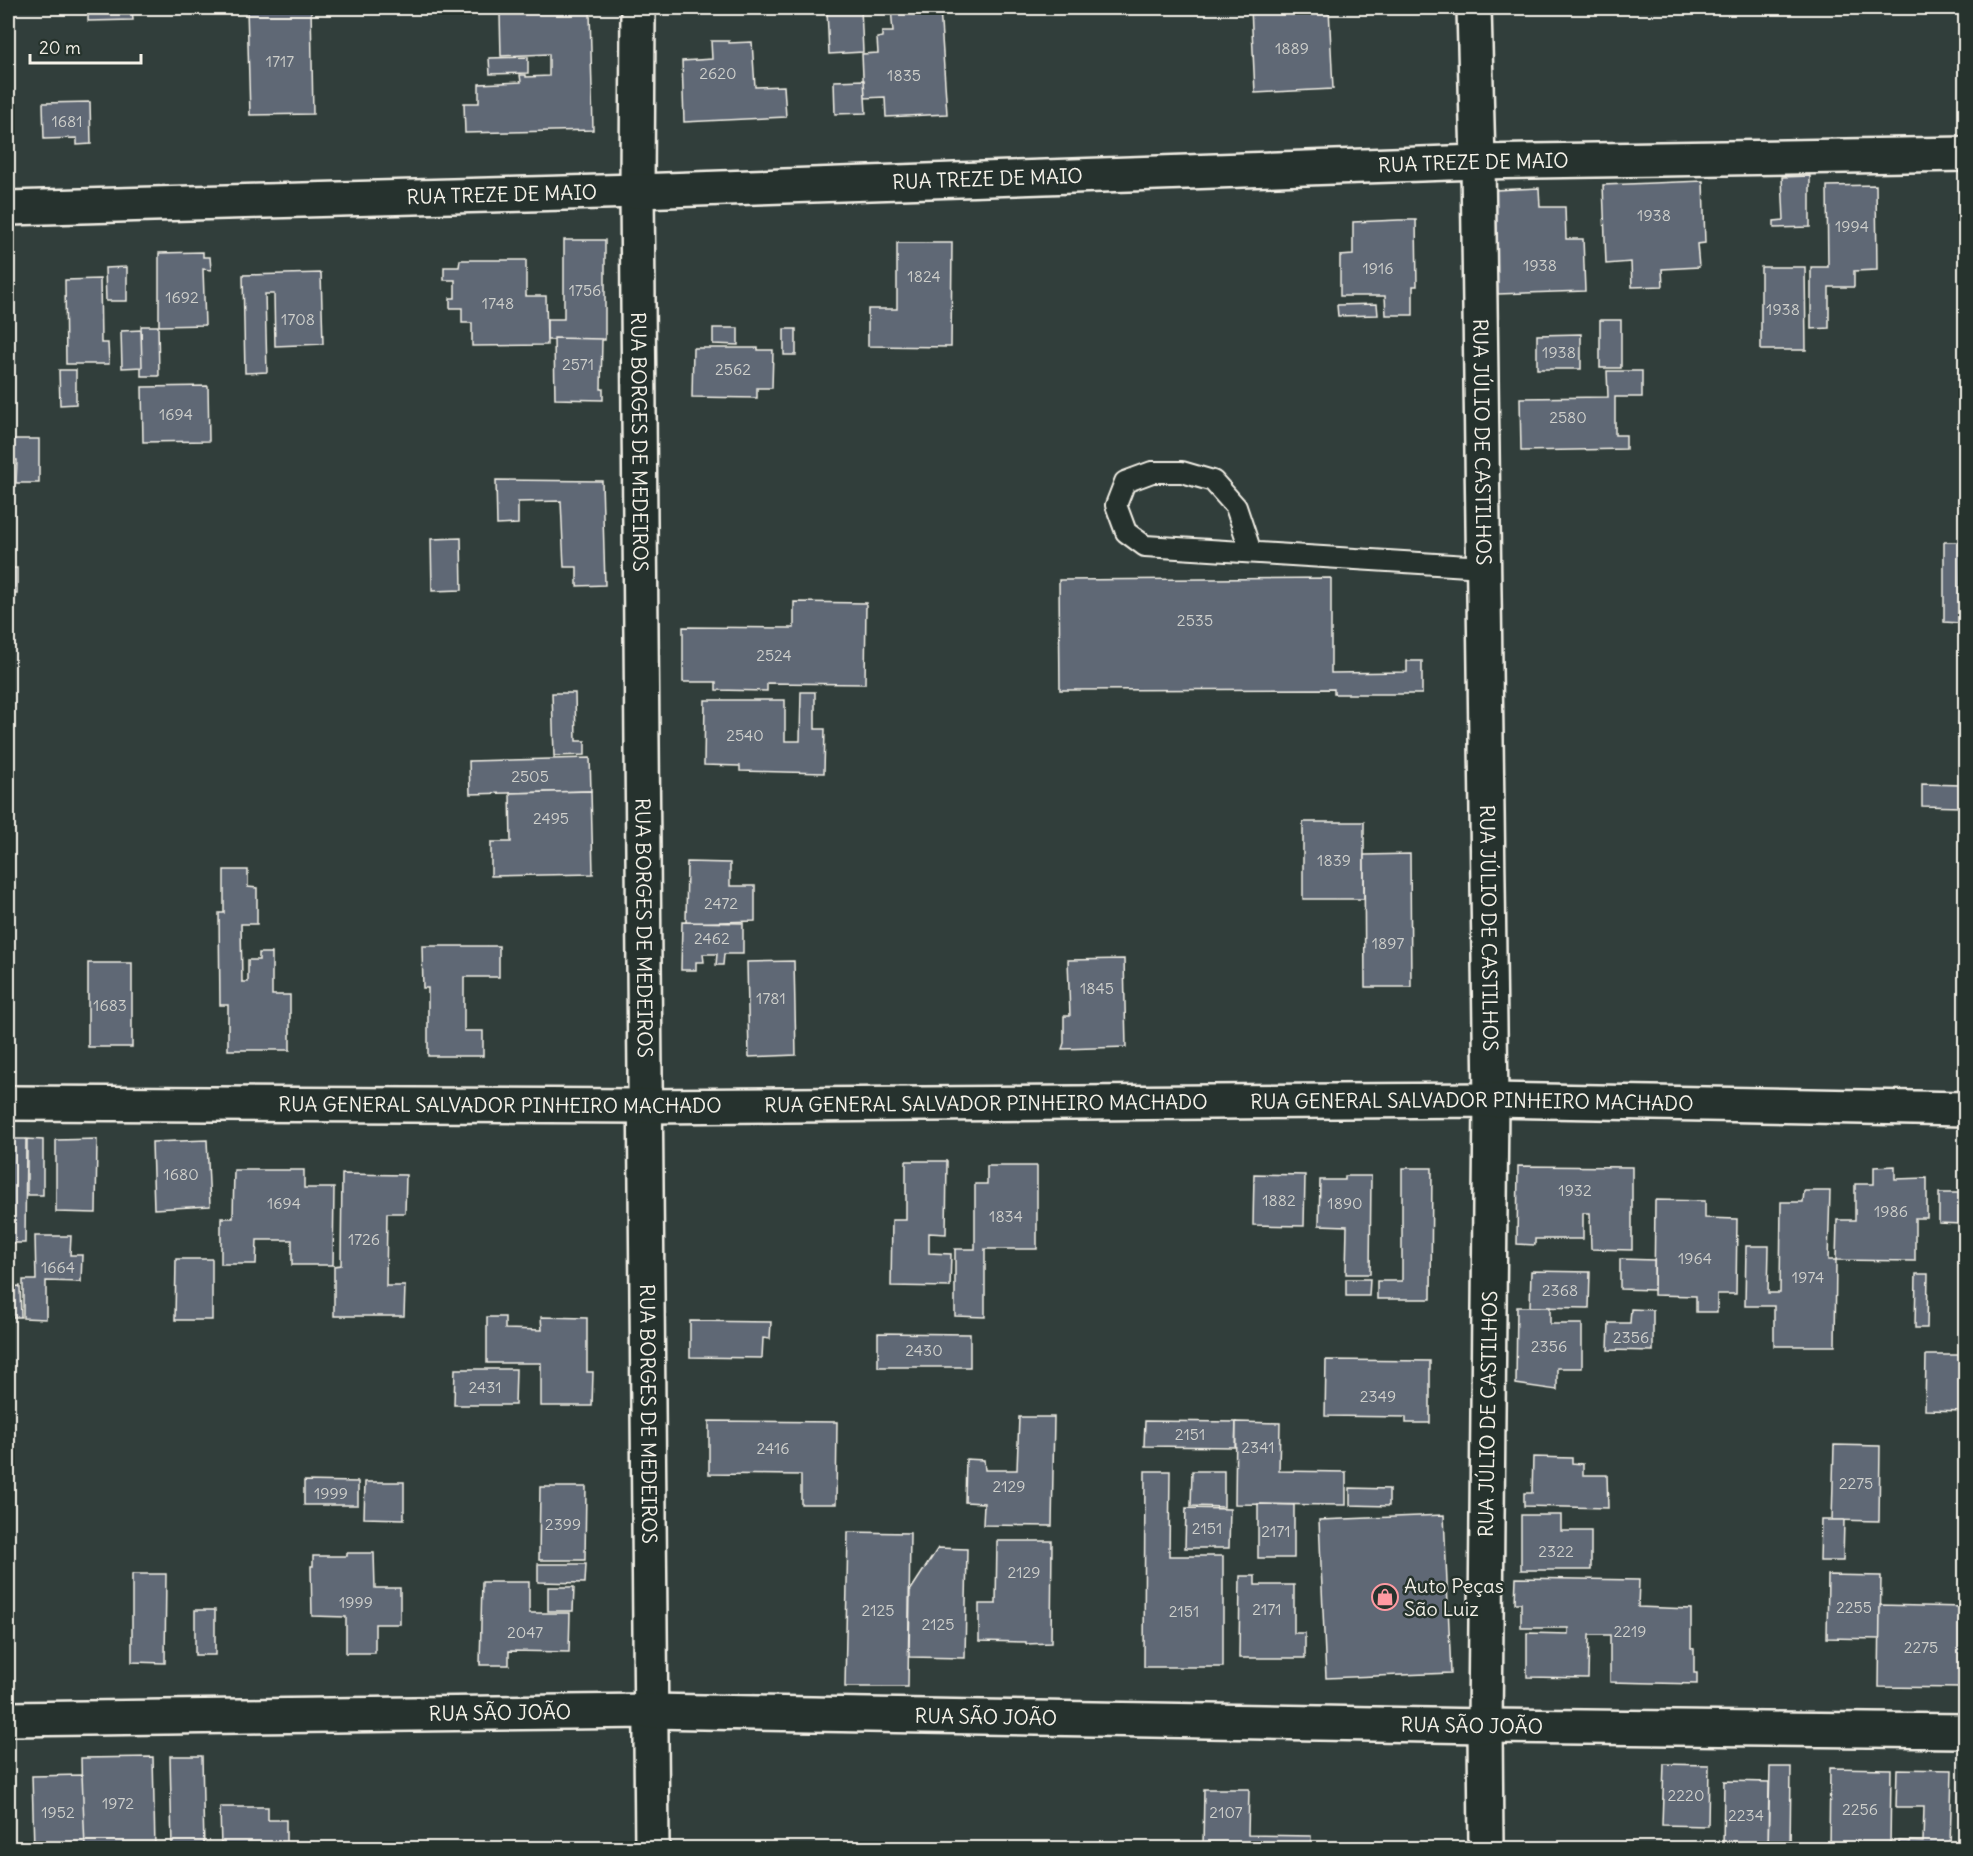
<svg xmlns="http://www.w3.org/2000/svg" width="1973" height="1856" font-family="Delius,sans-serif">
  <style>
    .building { fill: #5e6875; stroke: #f4f1e8; stroke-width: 1.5 }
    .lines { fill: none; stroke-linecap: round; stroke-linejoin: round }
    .service-casing { stroke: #f4f1e8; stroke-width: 24 }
    .minor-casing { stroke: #f4f1e8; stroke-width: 38 }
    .secondary-casing { stroke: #f4f1e8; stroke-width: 38 }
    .service { stroke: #26332d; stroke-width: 20 }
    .minor { stroke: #26332d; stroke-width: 33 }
    .secondary { stroke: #26332d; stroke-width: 33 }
    .labels { text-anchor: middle; stroke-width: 5; stroke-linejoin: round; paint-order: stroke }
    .number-label { font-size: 16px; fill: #cecfcb }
    .street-label { font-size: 20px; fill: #f4f1e8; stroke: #26332d }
    .poi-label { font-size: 20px; fill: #f4f1e8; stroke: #26332d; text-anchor: start }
  </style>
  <rect width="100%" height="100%" fill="#313e3b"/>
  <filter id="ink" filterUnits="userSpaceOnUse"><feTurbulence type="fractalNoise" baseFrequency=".0167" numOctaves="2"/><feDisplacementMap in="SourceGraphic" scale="12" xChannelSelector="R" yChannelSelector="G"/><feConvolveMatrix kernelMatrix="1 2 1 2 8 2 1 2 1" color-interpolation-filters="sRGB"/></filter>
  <g filter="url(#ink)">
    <g class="building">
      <polygon points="88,8 132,8 133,20 88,21"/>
      <polygon points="247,8 311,8 313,114 250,115"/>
      <polygon points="539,8 585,8 585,12 590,12 593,130 465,133 464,103 479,103 479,84 521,82 520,75 526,75 526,77 549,76 549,54 501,56 500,14 539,13"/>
      <polygon points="806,8 861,8 863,52 829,54 827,10 806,11"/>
      <polygon points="891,8 940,8 947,114 886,117 885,97 864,98 862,54 878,53 877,38 882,37 882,32 893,32"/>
      <polygon points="1251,8 1329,8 1333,89 1255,93"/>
      <polygon points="711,41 729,41 729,43 752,42 755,87 784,86 786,117 684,122 682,61 712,59"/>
      <polygon points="528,57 528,73 490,74 489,58"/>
      <polygon points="864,80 866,113 835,114 834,81"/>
      <polygon points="90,102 91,144 77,145 77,138 44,139 43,103"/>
      <polygon points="1810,176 1810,227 1774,228 1774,221 1784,220 1782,177"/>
      <polygon points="1703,181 1705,243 1697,244 1699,267 1662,269 1663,286 1632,287 1631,262 1606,264 1603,185"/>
      <polygon points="1876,185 1877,270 1854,271 1854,287 1829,287 1829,328 1811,329 1811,267 1828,267 1827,186"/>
      <polygon points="1539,188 1540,207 1565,207 1566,239 1583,239 1585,291 1498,294 1494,232 1497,240 1495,190"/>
      <polygon points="1399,220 1416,220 1417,286 1413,286 1413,315 1386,315 1385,296 1340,296 1340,256 1353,255 1353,222"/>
      <polygon points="564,240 605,240 605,340 547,340 547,319 564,319"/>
      <polygon points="897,243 952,243 951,347 868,346 868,309 897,309"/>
      <polygon points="203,252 203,257 210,257 211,270 203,269 205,325 159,326 159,253"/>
      <polygon points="460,260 526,260 526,296 546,296 547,345 472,346 472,323 462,323 462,308 450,308 450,298 455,298 455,280 444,280 444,267 459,267"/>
      <polygon points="127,267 127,301 106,301 105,268"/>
      <polygon points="1761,267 1805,267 1806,350 1761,350"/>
      <polygon points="321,273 323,344 275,346 274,294 265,294 267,372 245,373 243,275"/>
      <polygon points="100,279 101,343 108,343 109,364 66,364 65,280"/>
      <polygon points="1377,304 1378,315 1338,316 1337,305"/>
      <rect x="1600" y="320" width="21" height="48"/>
      <polygon points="141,326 158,326 159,376 141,376"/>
      <polygon points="713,328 738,328 738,345 713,344"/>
      <rect x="784" y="329" width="12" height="26"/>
      <polygon points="141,330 142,367 122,368 121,331"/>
      <polygon points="1581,334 1581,369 1537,369 1537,335"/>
      <polygon points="554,338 602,339 601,389 603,389 603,400 555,399"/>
      <polygon points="693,348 758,348 758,350 773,350 772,388 757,388 757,398 692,397"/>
      <polygon points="59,370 76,370 76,404 60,405"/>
      <polygon points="1607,371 1642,371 1642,397 1615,397 1615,435 1626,435 1626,449 1521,451 1520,398 1608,397"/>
      <polygon points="208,386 209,441 143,442 142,387"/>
      <polygon points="8,439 39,439 39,483 16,483 17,460 8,460"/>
      <polygon points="496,480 602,481 605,585 577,586 577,567 564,567 561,501 518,502 518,524 497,525"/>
      <polygon points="461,538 462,590 432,591 431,539"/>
      <polygon points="1944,542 1961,542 1960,623 1944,622"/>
      <rect x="8" y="568" width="9" height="26"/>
      <polygon points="1331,578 1331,673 1407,672 1407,661 1422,661 1422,694 1334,694 1334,689 1060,690 1059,580"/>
      <polygon points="794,602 866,603 865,684 767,683 767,691 716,690 716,682 683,682 683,627 794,628"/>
      <polygon points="801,692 815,692 815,729 825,729 824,773 740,771 740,766 704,765 705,700 785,700 785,741 800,741"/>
      <polygon points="552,693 575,693 576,741 585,741 585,755 554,756"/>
      <polygon points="590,758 591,791 470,794 469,761"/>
      <polygon points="1922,784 1961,785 1961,807 1922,806"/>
      <polygon points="591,791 593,874 491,876 491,842 511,842 510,793"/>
      <rect x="1303" y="822" width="61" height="77"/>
      <polygon points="1410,854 1411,987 1365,987 1364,855"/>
      <polygon points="687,862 730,863 730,886 755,886 755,921 686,923"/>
      <polygon points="224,870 248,870 248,887 257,888 257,924 241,924 242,982 248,982 248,960 259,960 259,953 272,953 272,995 290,995 290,1050 228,1050 228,1005 220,1005 219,913 224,913"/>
      <polygon points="682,922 743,923 743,954 724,954 723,965 716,965 717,954 703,954 704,962 696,962 696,970 681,970"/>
      <polygon points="422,946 499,946 499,977 464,977 464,1031 483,1031 483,1056 428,1056 428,988 423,988"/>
      <polygon points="1124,959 1126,1047 1062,1049 1064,1043 1064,1016 1070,1016 1068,960"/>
      <polygon points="794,961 796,1055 749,1057 747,962"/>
      <rect x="88" y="963" width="44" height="84"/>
      <polygon points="8,1139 26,1139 25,1243 8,1243"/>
      <polygon points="27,1139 43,1140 43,1195 27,1195"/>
      <polygon points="97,1139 96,1213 56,1212 56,1140"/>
      <polygon points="207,1140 210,1206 154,1209 152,1142"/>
      <polygon points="1962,1157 1966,1157 1966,1227 1961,1227 1961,1224 1939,1223 1939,1193 1961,1193"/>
      <polygon points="906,1161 947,1161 946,1234 929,1233 929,1253 951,1254 950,1287 891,1286 892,1220 906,1220"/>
      <polygon points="987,1166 1037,1166 1037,1249 985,1249 985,1317 955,1316 955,1249 975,1249 975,1184 987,1184"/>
      <polygon points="1518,1166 1632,1167 1632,1250 1591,1249 1590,1213 1583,1213 1583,1239 1535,1239 1535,1245 1517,1244"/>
      <polygon points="1895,1166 1895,1179 1927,1178 1927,1218 1915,1218 1915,1261 1836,1260 1837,1220 1855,1220 1855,1184 1874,1184 1874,1167"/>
      <polygon points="1402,1168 1432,1168 1431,1299 1377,1299 1377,1281 1402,1281"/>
      <polygon points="234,1170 304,1170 304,1188 334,1188 333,1265 292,1265 292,1240 257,1240 256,1264 221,1264 221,1218 233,1218"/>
      <polygon points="342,1174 406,1175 405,1213 387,1213 386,1286 405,1286 404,1316 334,1316 334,1266 341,1265"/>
      <polygon points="1254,1174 1305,1175 1304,1226 1253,1225"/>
      <polygon points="1345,1176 1371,1176 1370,1274 1346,1274 1347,1226 1319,1225 1320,1180 1345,1180"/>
      <polygon points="1804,1191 1830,1191 1828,1260 1836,1260 1835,1346 1774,1346 1774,1306 1745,1306 1746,1246 1769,1246 1768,1293 1780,1293 1781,1202 1803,1202"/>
      <polygon points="1655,1200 1705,1201 1705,1218 1737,1219 1736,1294 1717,1294 1717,1312 1696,1312 1696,1296 1654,1295"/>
      <polygon points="35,1236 71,1236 70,1255 82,1255 81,1282 46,1281 46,1319 23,1318 23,1280 36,1280"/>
      <polygon points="176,1259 212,1259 212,1320 175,1320"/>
      <polygon points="1620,1259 1654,1260 1654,1290 1620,1289"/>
      <polygon points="1531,1271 1590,1272 1589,1308 1530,1307"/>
      <polygon points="1916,1274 1928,1274 1927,1328 1915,1328"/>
      <polygon points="1346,1279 1370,1279 1369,1296 1346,1296"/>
      <polygon points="20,1286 21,1317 8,1317 8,1287"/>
      <polygon points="1517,1307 1550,1307 1550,1324 1582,1324 1582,1368 1557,1368 1557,1390 1516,1384"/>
      <polygon points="1631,1309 1653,1310 1653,1351 1608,1350 1609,1323 1630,1323"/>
      <polygon points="487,1317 505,1317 505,1329 542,1330 541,1317 587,1318 587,1372 593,1372 592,1406 541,1406 541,1363 487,1363"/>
      <polygon points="690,1321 771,1322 770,1339 763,1338 762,1358 690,1357"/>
      <polygon points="878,1333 970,1334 970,1367 878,1367"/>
      <polygon points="1926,1355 1966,1355 1966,1411 1925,1410"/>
      <polygon points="1326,1360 1430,1361 1430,1423 1406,1423 1406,1417 1325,1416"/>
      <polygon points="455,1369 516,1369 515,1405 454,1405"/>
      <polygon points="1019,1417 1054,1417 1052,1526 983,1525 984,1503 965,1502 966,1459 984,1460 985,1470 1017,1470"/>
      <polygon points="709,1421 837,1422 836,1504 801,1504 801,1475 709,1474"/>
      <polygon points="1145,1421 1236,1422 1235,1447 1144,1446"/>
      <polygon points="1236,1422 1280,1423 1279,1471 1346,1472 1346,1505 1235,1504"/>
      <polygon points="1834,1445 1880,1446 1879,1521 1832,1520"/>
      <polygon points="1533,1457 1572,1458 1572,1463 1583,1464 1583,1475 1607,1475 1608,1508 1524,1506 1524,1493 1532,1493"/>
      <polygon points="1145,1471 1170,1471 1169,1556 1223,1556 1223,1667 1144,1667"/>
      <polygon points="1192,1471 1224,1471 1224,1507 1191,1506"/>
      <polygon points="304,1481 358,1482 358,1505 304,1505"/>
      <polygon points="365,1482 404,1482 404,1519 364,1518"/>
      <polygon points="540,1487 586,1487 585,1560 539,1560"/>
      <polygon points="1350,1488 1389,1489 1389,1506 1350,1505"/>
      <polygon points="1258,1504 1294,1505 1294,1558 1258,1558"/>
      <polygon points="1186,1508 1230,1509 1229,1548 1185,1548"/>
      <polygon points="1444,1515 1451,1673 1326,1678 1319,1520"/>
      <polygon points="1521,1515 1561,1515 1561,1531 1591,1531 1591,1570 1521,1570"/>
      <polygon points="1821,1520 1844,1520 1843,1561 1820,1561"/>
      <polygon points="848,1532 910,1533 908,1687 845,1687"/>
      <polygon points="997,1541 1052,1541 1051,1643 1026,1644 1026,1642 979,1641 979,1604 996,1604"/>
      <polygon points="938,1548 967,1549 965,1658 909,1657 910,1591"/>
      <polygon points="347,1553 374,1553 375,1588 400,1588 400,1624 375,1624 375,1653 346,1653 346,1617 312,1616 311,1566 313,1566 313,1556 347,1556"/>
      <polygon points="538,1564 586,1564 585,1583 538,1582"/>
      <polygon points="132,1574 166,1574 165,1663 132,1662"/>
      <polygon points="1828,1575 1881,1576 1880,1639 1827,1638"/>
      <polygon points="1240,1576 1255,1576 1255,1585 1294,1585 1294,1633 1305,1633 1305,1658 1239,1658"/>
      <polygon points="1516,1578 1639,1580 1638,1607 1691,1609 1691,1648 1694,1649 1694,1673 1697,1673 1697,1684 1610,1682 1610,1635 1589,1635 1588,1678 1527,1677 1527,1633 1568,1634 1568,1628 1521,1628 1521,1603 1515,1603"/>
      <polygon points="482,1582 529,1582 529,1613 570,1613 569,1652 509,1651 509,1665 480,1665"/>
      <polygon points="548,1587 574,1587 573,1611 548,1611"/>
      <polygon points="1880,1605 1963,1607 1962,1688 1879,1687"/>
      <rect x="195" y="1610" width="20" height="45"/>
      <polygon points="170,1756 202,1756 204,1848 172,1848"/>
      <polygon points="153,1757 155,1848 83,1848 81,1758"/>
      <polygon points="1664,1764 1709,1765 1708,1826 1662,1825"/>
      <polygon points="1770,1767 1791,1767 1790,1848 1768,1848"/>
      <polygon points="1830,1768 1891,1769 1890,1848 1829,1848"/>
      <polygon points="1897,1769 1952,1770 1950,1848 1899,1848 1899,1841 1923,1842 1924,1807 1896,1807"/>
      <polygon points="82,1775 85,1848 34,1848 32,1776"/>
      <polygon points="1724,1781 1769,1782 1768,1848 1723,1848"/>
      <polygon points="1204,1789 1249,1789 1248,1835 1311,1836 1310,1848 1203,1848"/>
      <polygon points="220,1807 268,1807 268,1820 286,1820 286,1848 221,1848"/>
    </g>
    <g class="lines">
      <defs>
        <polyline id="service" points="1251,552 1236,507 1213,481 1182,472 1152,472 1125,482 1116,505 1126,532 1145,546 1484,567"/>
        <g id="minor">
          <path id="s1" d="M638 8 637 191 652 1848"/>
          <path id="s2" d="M1474 8 1478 162 1491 1100 1485 1726 1486 1848"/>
          <path id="s3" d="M8 208 637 191 1478 162 1966 154"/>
          <path id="s4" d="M8 1103 644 1106 1491 1100 1966 1109"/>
        </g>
        <g id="secondary">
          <path id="s5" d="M8 1719 650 1711 1485 1726 1966 1731"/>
        </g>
      </defs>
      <use href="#service" class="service-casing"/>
      <use href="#minor" class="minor-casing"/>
      <use href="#secondary" class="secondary-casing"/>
      <use href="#service" class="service"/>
      <use href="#minor" class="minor"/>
      <use href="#secondary" class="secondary"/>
    </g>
  </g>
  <defs>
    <symbol id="shop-ring" viewBox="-11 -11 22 22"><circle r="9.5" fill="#26332d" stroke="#ff9aa2" stroke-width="1.5"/><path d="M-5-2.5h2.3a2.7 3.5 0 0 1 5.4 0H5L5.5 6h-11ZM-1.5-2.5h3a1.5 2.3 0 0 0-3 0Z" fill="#ff9aa2"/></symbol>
  </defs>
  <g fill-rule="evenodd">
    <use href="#shop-ring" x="1370" y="1582" width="30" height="30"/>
  </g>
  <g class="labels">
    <g class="number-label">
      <text x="1292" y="54">1889</text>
      <text x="280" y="67">1717</text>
      <text x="718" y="79">2620</text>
      <text x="904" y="81">1835</text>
      <text x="67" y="127">1681</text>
      <text x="1654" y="221">1938</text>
      <text x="1852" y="232">1994</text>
      <text x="1540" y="271">1938</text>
      <text x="1378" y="274">1916</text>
      <text x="924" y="282">1824</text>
      <text x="585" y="296">1756</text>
      <text x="182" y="303">1692</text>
      <text x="498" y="309">1748</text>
      <text x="1783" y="315">1938</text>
      <text x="298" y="325">1708</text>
      <text x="1559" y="358">1938</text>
      <text x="578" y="370">2571</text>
      <text x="733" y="375">2562</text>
      <text x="176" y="420">1694</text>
      <text x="1568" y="423">2580</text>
      <text x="1195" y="626">2535</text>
      <text x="774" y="661">2524</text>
      <text x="745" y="741">2540</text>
      <text x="530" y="782">2505</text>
      <text x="551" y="824">2495</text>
      <text x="1334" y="866">1839</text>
      <text x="721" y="909">2472</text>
      <text x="712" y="944">2462</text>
      <text x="1388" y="949">1897</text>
      <text x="1097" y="994">1845</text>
      <text x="771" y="1004">1781</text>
      <text x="110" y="1011">1683</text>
      <text x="181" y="1180">1680</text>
      <text x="1575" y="1196">1932</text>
      <text x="1279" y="1206">1882</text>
      <text x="284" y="1209">1694</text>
      <text x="1345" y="1209">1890</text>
      <text x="1891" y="1217">1986</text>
      <text x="1006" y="1222">1834</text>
      <text x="364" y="1245">1726</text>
      <text x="1695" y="1264">1964</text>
      <text x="58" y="1273">1664</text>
      <text x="1808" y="1283">1974</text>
      <text x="1560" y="1296">2368</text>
      <text x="1631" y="1343">2356</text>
      <text x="1549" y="1352">2356</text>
      <text x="924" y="1356">2430</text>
      <text x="485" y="1393">2431</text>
      <text x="1378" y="1402">2349</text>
      <text x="1190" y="1440">2151</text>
      <text x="1258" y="1453">2341</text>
      <text x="773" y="1454">2416</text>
      <text x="1856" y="1489">2275</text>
      <text x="1009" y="1492">2129</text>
      <text x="331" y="1499">1999</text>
      <text x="563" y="1530">2399</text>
      <text x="1207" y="1534">2151</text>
      <text x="1276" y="1537">2171</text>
      <text x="1556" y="1557">2322</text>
      <text x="1024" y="1578">2129</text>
      <text x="356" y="1608">1999</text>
      <text x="1854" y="1613">2255</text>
      <text x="1267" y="1615">2171</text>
      <text x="878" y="1616">2125</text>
      <text x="1184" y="1617">2151</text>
      <text x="938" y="1630">2125</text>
      <text x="1630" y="1637">2219</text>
      <text x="525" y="1638">2047</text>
      <text x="1921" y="1653">2275</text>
      <text x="1686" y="1801">2220</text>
      <text x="118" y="1809">1972</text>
      <text x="1860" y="1815">2256</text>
      <text x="58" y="1818">1952</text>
      <text x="1226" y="1818">2107</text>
      <text x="1746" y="1821">2234</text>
    </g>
    <g class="street-label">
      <text dy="7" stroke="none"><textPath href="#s3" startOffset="1466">RUA TREZE DE MAIO</textPath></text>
      <text dy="7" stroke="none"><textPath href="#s3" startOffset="980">RUA TREZE DE MAIO</textPath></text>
      <text dy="7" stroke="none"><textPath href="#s3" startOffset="494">RUA TREZE DE MAIO</textPath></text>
      <text dy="7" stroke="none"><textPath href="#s1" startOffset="434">RUA BORGES DE MEDEIROS</textPath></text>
      <text dy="7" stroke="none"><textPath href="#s2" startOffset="434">RUA JÚLIO DE CASTILHOS</textPath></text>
      <text dy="7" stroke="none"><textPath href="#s1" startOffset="920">RUA BORGES DE MEDEIROS</textPath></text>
      <text dy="7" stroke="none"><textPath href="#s2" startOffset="920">RUA JÚLIO DE CASTILHOS</textPath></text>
      <text dy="7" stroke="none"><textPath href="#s4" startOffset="1464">RUA GENERAL SALVADOR PINHEIRO MACHADO</textPath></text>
      <text dy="7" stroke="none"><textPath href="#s4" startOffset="978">RUA GENERAL SALVADOR PINHEIRO MACHADO</textPath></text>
      <text dy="7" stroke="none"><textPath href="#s4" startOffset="492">RUA GENERAL SALVADOR PINHEIRO MACHADO</textPath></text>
      <text dy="7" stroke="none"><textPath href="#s1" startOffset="1406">RUA BORGES DE MEDEIROS</textPath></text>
      <text transform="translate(1488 1414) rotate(-89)" y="7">RUA JÚLIO DE CASTILHOS</text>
      <text dy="7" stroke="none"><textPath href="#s5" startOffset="492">RUA SÃO JOÃO</textPath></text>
      <text dy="7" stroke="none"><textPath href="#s5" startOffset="978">RUA SÃO JOÃO</textPath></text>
      <text dy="7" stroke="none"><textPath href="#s5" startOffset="1464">RUA SÃO JOÃO</textPath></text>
    </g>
    <g class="poi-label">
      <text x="1404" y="1593">Auto Peças<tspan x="1404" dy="23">São Luiz</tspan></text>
    </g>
  </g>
  <rect width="1973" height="1856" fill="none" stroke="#26332d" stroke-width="30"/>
  <rect x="15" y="15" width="1943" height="1826" fill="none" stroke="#f4f1e8" stroke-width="2" filter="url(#ink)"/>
  <path d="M30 54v9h111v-9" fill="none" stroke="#f4f1e8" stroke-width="3"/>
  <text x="39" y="54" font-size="18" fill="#f4f1e8" stroke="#26332d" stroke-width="4.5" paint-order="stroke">20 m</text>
</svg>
